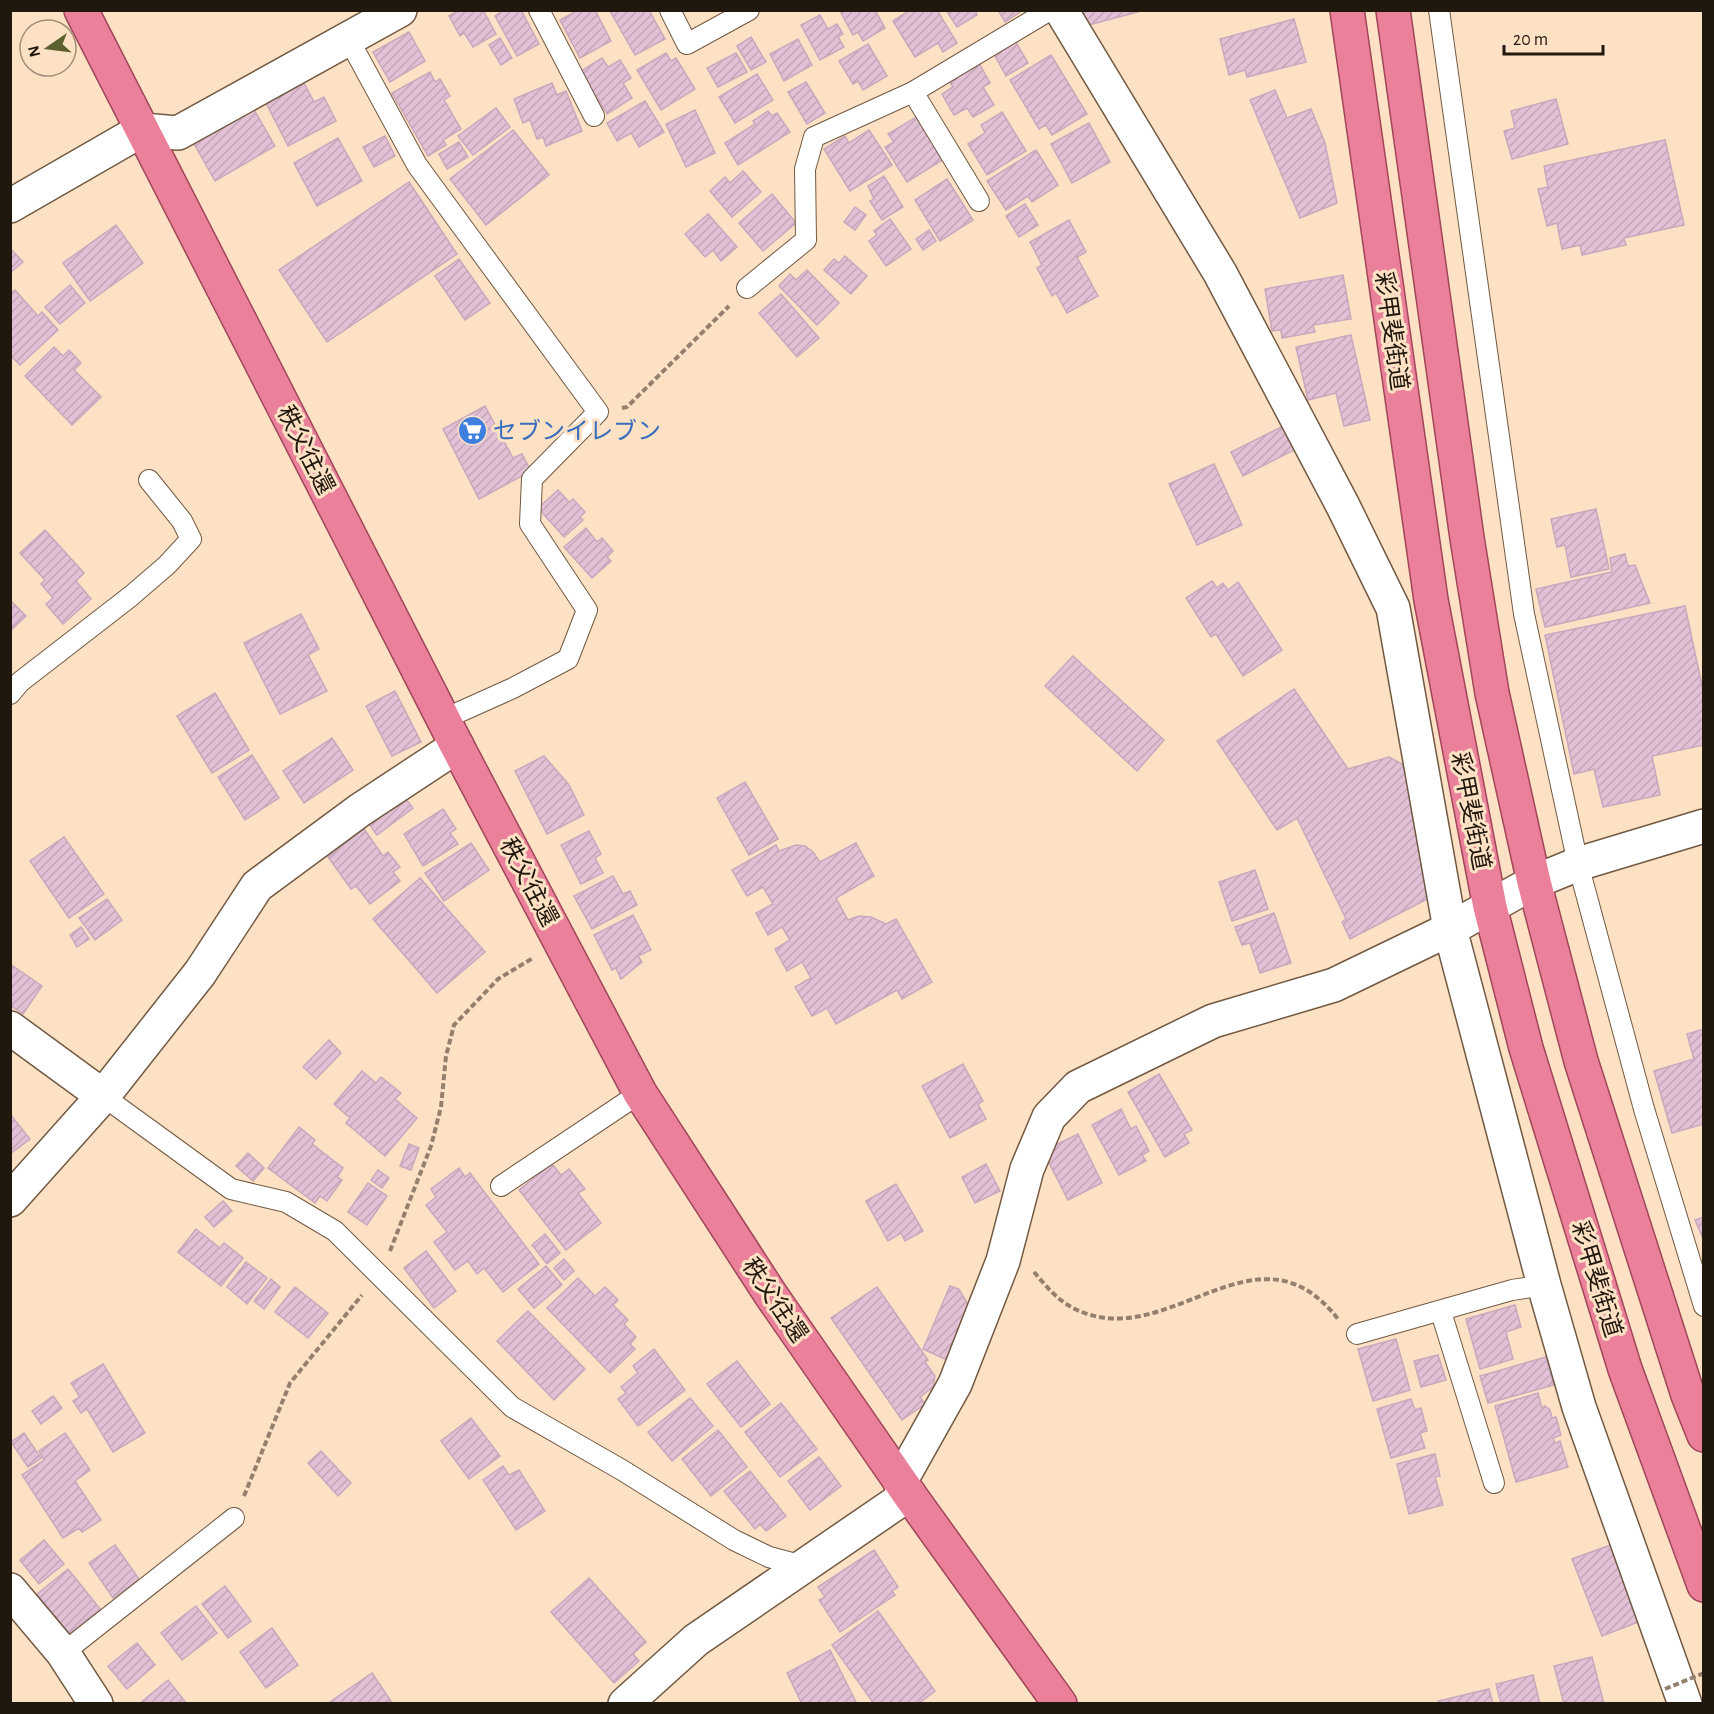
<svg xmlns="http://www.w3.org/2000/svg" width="1714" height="1714" font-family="'Alegreya Sans','Noto Sans JP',sans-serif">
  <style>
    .building { fill: url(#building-hatch); stroke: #c9a8bd; stroke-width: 1.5 }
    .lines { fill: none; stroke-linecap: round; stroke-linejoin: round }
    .service-casing { stroke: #715941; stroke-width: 22 }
    .minor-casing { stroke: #715941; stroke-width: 36 }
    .tertiary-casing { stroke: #715941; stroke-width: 36 }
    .trunk-casing { stroke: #a14659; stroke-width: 36 }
    .path { stroke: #93806d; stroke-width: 4; stroke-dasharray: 6 3; stroke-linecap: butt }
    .service { stroke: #fff; stroke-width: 20 }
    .minor { stroke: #fff; stroke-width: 33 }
    .tertiary { stroke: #fff; stroke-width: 33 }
    .trunk { stroke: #eb809b; stroke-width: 33 }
    .path-bridge { stroke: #93806d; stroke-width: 4; stroke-dasharray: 6 3; stroke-linecap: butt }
    .labels { text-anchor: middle; stroke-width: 6; stroke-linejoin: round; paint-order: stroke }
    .street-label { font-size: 24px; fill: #20170d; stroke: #fde1c5 }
    .shop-label { font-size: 24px; fill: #366cbe; stroke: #fde1c5; text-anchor: start }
  </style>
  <defs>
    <pattern id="building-hatch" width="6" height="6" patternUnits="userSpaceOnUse" patternTransform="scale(1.5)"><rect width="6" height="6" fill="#e2c1d7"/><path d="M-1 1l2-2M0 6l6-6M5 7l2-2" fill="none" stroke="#c2a5b7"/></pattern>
  </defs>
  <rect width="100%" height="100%" fill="#fde1c5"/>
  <g class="building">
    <polygon points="459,10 483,10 496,34 473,47 464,33 460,36 449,16"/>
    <polygon points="504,10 521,10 539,44 517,56 495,16"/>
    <polygon points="578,10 595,10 611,41 580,58 560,20"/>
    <polygon points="649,10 665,39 635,55 610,11"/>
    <polygon points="845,10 875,10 885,28 863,41 858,32 853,35 841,13"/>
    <polygon points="910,10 937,10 957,43 943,52 938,43 915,57 893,21"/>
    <polygon points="946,10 975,10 977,15 957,27"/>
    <polygon points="998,10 1023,10 1005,22"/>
    <polygon points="1080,10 1145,10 1089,25"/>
    <polygon points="820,15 828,29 837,24 843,34 838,37 844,47 820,60 801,25"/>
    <polygon points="1294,19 1306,62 1247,77 1245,70 1229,75 1220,39"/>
    <polygon points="409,32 425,61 390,82 373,52"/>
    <polygon points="751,37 766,62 751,70 737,46"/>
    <polygon points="500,38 512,58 501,65 489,45"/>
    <polygon points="798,39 812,65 784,81 770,54"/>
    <polygon points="1016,42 1028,63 1006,76 994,54"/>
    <polygon points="868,44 887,76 863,90 858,81 853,84 839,61"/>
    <polygon points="666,53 671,61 676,58 695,89 661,110 637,70"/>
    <polygon points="736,53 747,72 718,87 707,68"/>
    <polygon points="1051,55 1087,114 1052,135 1046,125 1039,129 1010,80"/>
    <polygon points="602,58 608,67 620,60 631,78 623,83 632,98 607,114 581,71"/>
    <polygon points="979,63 990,83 983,87 994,105 973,117 967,108 954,115 942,94 953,87 949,81"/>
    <polygon points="430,72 435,82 440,79 450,96 444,100 461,129 443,140 446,145 428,156 392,93"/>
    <polygon points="757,74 773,100 735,123 719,97"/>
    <polygon points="303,81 314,102 324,97 336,121 288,146 265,101"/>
    <polygon points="806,82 825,113 807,124 788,92"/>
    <polygon points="552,83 557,95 566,91 582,131 546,146 543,137 537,139 530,120 523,123 514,99"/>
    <polygon points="1275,90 1287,118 1311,109 1325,143 1337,203 1300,218 1250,100"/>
    <polygon points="1556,99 1568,144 1512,159 1504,131 1515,128 1511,111"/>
    <polygon points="645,101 664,132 639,147 631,133 617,141 607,123"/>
    <polygon points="253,108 275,146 215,181 193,142"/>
    <polygon points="496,108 510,127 473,155 458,136"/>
    <polygon points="695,110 715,153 686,167 666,124"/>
    <polygon points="768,111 772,116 777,113 790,132 738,165 725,143 755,124 753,121"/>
    <polygon points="1002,112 1026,151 987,175 968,144 985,133 981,125"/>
    <polygon points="918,116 944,159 907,182 885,147 894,142 888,134"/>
    <polygon points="1089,123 1110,162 1072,183 1051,144"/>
    <polygon points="513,130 549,175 486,225 450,179"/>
    <polygon points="869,130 892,165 850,191 824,149 845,136 849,143"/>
    <polygon points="385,136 395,156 374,167 363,147"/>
    <polygon points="338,138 362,181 317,206 294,163"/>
    <polygon points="1665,140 1684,225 1624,238 1626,245 1582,255 1580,245 1562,249 1557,223 1547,226 1538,189 1548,187 1544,166"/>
    <polygon points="459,142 468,157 447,169 439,154"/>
    <polygon points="1036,150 1058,185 1032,202 1028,196 1006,210 987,181"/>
    <polygon points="743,171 761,192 732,217 710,191 725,177 730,183"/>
    <polygon points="884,176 903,207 882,220 870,201 874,199 868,186"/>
    <polygon points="947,179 973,220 940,241 915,200"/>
    <polygon points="409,182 457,254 327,342 279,270"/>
    <polygon points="772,194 796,223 763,251 739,223"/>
    <polygon points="1025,204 1038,225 1019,237 1006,216"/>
    <polygon points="855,207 866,215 855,230 844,222"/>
    <polygon points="708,214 737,247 721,261 713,250 705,257 685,234"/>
    <polygon points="890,219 911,249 886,266 869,241 877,235 874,231"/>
    <polygon points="1069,220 1086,252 1077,257 1098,296 1067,313 1056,293 1052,296 1037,268 1042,265 1030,242"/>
    <polygon points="116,225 143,263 90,301 63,263"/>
    <polygon points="929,230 936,241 923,250 916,239"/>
    <polygon points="10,248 23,262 10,273"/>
    <polygon points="845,256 867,276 851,294 824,270 834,259 839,263"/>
    <polygon points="459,259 490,303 465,320 435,276"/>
    <polygon points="807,270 839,303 817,325 779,286 790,274 796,280"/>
    <polygon points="1343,275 1351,319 1313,325 1315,332 1282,338 1281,330 1272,331 1265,289"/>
    <polygon points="70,285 85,303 60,324 45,307"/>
    <polygon points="15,290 38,316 42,312 58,330 20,365 10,355 10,294"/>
    <polygon points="781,294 819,338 797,357 759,313"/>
    <polygon points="1351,335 1370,420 1344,426 1336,393 1308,400 1296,347"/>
    <polygon points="54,347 63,356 69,350 81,363 74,370 101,397 72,425 25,376"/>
    <polygon points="485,406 513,458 522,454 531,471 479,499 443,429"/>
    <polygon points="1287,424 1298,448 1243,476 1231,452"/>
    <polygon points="1214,464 1242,525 1197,545 1169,484"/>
    <polygon points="558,490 569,502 573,499 585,512 580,517 583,520 564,537 538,508"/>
    <polygon points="1596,509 1609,569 1571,577 1565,545 1557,547 1551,519"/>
    <polygon points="586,528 597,542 602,538 613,551 607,557 611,561 592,578 564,547"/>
    <polygon points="45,530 84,573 76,581 91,599 63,624 46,604 53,598 41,584 45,580 20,553"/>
    <polygon points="1625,554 1628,566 1635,565 1650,603 1545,627 1536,589 1612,572 1610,558"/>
    <polygon points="1212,581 1217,588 1223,583 1228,590 1238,582 1282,650 1243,676 1216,634 1211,637 1186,598"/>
    <polygon points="10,600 26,616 10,631"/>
    <polygon points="1685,606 1704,695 1704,745 1652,756 1660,795 1603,807 1594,769 1574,774 1545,635"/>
    <polygon points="301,614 319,649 308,655 327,691 280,714 244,643"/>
    <polygon points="1073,656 1164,740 1137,771 1045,686"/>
    <polygon points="1294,689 1348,769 1389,757 1404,765 1431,897 1350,939 1342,922 1346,919 1297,818 1277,830 1217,741"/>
    <polygon points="395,691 421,742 392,756 366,706"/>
    <polygon points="215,693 249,750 212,773 177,716"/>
    <polygon points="332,738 353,770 304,803 283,771"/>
    <polygon points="252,755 279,798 245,820 218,777"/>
    <polygon points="544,756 569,785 584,815 547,834 515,771"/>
    <polygon points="745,782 778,839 749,855 717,798"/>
    <polygon points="404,797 413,808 377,835 369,824"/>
    <polygon points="443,809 456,829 450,833 458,844 423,866 404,834"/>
    <polygon points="364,829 383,856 388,852 400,867 393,872 400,881 370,904 356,886 351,889 328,857"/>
    <polygon points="589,831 601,854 595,858 603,873 581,884 561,845"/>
    <polygon points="64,837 104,894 69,918 30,861"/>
    <polygon points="471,843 489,870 444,901 425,873"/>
    <polygon points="856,843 874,876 836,898 848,920 859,916 871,917 886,924 896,919 932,982 902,999 897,990 836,1024 827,1008 812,1016 795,987 811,978 802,962 787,971 775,949 790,940 782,927 768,935 756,913 773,904 763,887 747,896 732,870 776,845 779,851 796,845 805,846 813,852 820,862"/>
    <polygon points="1255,870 1268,909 1232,921 1219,882"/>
    <polygon points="613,876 623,894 630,891 637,905 592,929 574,896"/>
    <polygon points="420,878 485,952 437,993 373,919"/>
    <polygon points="107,899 122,920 95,940 79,918"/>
    <polygon points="1274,913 1291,963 1260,973 1250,943 1242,945 1235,927"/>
    <polygon points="633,915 651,950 638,956 642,962 621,979 616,968 612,970 594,935"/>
    <polygon points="81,927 89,939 77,947 70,935"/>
    <polygon points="10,964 42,986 23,1014 10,1005"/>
    <polygon points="1704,1029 1704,1124 1672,1133 1654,1071 1694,1059 1687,1034"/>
    <polygon points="329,1040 341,1053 316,1079 303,1067"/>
    <polygon points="963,1064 983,1101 978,1104 986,1119 950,1138 922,1086"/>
    <polygon points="362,1071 376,1083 381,1077 401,1093 395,1099 417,1118 385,1156 346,1123 350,1118 334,1104"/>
    <polygon points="1159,1074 1192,1130 1184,1134 1189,1143 1165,1157 1128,1092"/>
    <polygon points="1121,1109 1131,1129 1136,1126 1149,1151 1142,1155 1146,1161 1119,1175 1092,1125"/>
    <polygon points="10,1114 30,1139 10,1154"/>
    <polygon points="299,1127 315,1140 312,1144 343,1168 337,1177 342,1180 327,1201 320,1196 315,1203 268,1168"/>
    <polygon points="1078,1134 1102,1183 1068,1200 1043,1151"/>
    <polygon points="409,1144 419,1148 411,1170 400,1166"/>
    <polygon points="248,1153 264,1168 253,1181 236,1166"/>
    <polygon points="552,1164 561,1175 569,1169 585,1189 578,1193 601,1223 566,1250 519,1190"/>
    <polygon points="986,1164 1000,1191 975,1203 962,1177"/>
    <polygon points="459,1168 465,1177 470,1173 539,1264 503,1292 484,1268 477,1274 468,1261 455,1270 434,1242 447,1232 426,1205 436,1197 431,1189"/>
    <polygon points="378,1170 389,1178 382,1188 371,1180"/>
    <polygon points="368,1183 387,1196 367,1225 348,1212"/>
    <polygon points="896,1184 923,1231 905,1241 901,1233 888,1241 866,1201"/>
    <polygon points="223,1201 232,1211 214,1227 205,1217"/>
    <polygon points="1704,1217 1704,1241 1695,1220"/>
    <polygon points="196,1229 220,1248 224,1243 243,1258 221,1286 178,1252"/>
    <polygon points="545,1234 560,1253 547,1264 532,1245"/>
    <polygon points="426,1251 456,1291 434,1308 404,1268"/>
    <polygon points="564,1259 574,1271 564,1280 554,1268"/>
    <polygon points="246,1262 267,1278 247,1304 227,1287"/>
    <polygon points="546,1266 562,1285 534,1308 518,1289"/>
    <polygon points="578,1278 595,1296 605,1287 618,1300 613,1305 628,1320 624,1324 636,1337 630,1344 635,1349 610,1373 547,1308"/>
    <polygon points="271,1279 280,1287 264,1309 254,1301"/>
    <polygon points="950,1286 959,1289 970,1308 947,1360 923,1349"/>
    <polygon points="295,1287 328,1313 308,1338 275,1312"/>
    <polygon points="877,1287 928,1360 925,1362 935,1376 933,1387 920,1397 925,1404 902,1420 831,1318"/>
    <polygon points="1515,1305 1521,1327 1506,1332 1513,1359 1480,1369 1466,1319"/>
    <polygon points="528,1311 585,1369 554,1400 497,1341"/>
    <polygon points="1396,1339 1410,1390 1373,1401 1358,1349"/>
    <polygon points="654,1349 685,1390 638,1426 618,1399 626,1393 621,1387 638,1373 633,1366"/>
    <polygon points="1438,1355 1446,1380 1421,1387 1414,1361"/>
    <polygon points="1546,1357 1554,1385 1488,1403 1480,1376"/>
    <polygon points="737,1361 770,1404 741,1427 707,1384"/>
    <polygon points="103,1364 145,1433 113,1452 87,1409 81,1413 73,1401 80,1397 71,1383"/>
    <polygon points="1538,1393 1542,1408 1545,1406 1550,1410 1552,1418 1556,1417 1561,1435 1553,1438 1555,1443 1560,1441 1568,1467 1516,1482 1495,1406"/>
    <polygon points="53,1396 62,1408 41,1424 32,1411"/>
    <polygon points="690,1398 713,1426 672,1461 648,1432"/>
    <polygon points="1411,1399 1415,1410 1421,1408 1427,1431 1420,1433 1425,1448 1391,1458 1377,1409"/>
    <polygon points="781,1403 817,1449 780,1477 745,1432"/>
    <polygon points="471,1418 500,1456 469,1479 441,1441"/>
    <polygon points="718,1430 747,1467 711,1496 682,1459"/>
    <polygon points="24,1433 41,1458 28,1467 11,1442"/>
    <polygon points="65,1433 90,1470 75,1481 101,1520 82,1532 79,1528 63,1538 22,1475 44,1460 39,1451"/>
    <polygon points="321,1451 351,1483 338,1496 308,1463"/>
    <polygon points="1435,1454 1440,1476 1435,1477 1443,1505 1409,1514 1397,1464"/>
    <polygon points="819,1457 841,1486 810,1510 788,1481"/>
    <polygon points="503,1466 509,1475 519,1470 545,1511 516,1530 483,1480"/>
    <polygon points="750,1471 786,1516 766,1531 760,1524 755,1529 724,1491"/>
    <polygon points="44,1540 64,1564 39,1584 20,1560"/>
    <polygon points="1616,1543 1646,1619 1602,1636 1572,1559"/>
    <polygon points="115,1545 139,1579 113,1598 89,1563"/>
    <polygon points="874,1550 898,1587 892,1591 895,1595 840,1632 819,1600 825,1597 818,1587"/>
    <polygon points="68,1569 100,1609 69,1634 37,1594"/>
    <polygon points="589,1578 646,1642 633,1654 639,1661 614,1683 551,1612"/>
    <polygon points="225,1586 251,1621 228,1638 202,1604"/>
    <polygon points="196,1606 217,1633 182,1660 161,1633"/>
    <polygon points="878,1611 935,1691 918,1704 874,1704 832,1645"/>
    <polygon points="272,1628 298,1665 266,1688 240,1652"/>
    <polygon points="137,1643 155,1665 127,1689 108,1666"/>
    <polygon points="830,1650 857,1704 802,1704 787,1673"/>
    <polygon points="1592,1657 1604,1704 1564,1704 1554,1666"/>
    <polygon points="372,1673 391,1701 387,1704 327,1704"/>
    <polygon points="1533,1675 1540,1704 1501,1704 1496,1684"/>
    <polygon points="168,1680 187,1704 139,1704"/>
    <polygon points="1489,1689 1493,1704 1438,1704 1438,1701"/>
  </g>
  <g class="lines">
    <defs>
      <g id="service">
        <polyline points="539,10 594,116"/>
        <polyline points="670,10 687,44 749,10"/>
        <polyline points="1439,10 1524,614 1578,864 1644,1109 1704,1306"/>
        <polyline points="348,38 417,165 598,412 532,479 530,524 587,610 568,659 513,688 444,719"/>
        <polyline points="913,92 979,201"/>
        <polyline points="747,288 806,240 805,169 814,137 913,92 1050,10"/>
        <polyline points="10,694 20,682 131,596 167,565 191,539 182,521 149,480"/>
        <polyline points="103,1096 231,1189 286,1202 335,1231 512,1407 622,1470 734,1540 769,1557 803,1566"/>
        <polyline points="501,1186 640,1093"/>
        <polyline points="1441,1312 1494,1483"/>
        <polyline points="1357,1334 1512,1290 1544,1285"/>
        <polyline points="63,1653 234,1518"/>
      </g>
      <g id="minor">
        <polyline points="1061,10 1220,273 1343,506 1393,608 1450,929 1544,1285 1579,1407 1685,1704"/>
        <polyline points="142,130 178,133 400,10"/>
        <polyline points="10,1028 103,1096"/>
        <polyline points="10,1200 103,1096 200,973 257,886 360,810 457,746"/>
        <polyline points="900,1482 955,1384 1003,1261 1027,1169 1049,1117 1078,1087 1213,1021 1334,985 1450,929 1534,882 1578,864 1704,826"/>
        <polyline points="10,1590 63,1653 96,1704"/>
        <polyline points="625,1704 696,1640 909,1494"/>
      </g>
      <polyline id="tertiary" points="10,206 142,130"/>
      <g id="trunk">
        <polyline points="81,10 457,746 640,1093 771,1295 909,1494 1060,1704"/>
        <polyline points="1347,10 1431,600 1490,907 1526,1048 1625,1369 1704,1585"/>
        <polyline points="1393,10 1467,538 1492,693 1534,882 1581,1061 1688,1395 1704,1435"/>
      </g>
    </defs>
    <use href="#service" class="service-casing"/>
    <use href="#minor" class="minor-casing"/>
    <use href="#tertiary" class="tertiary-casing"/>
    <use href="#trunk" class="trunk-casing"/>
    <g class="path">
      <polyline points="622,408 627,407 729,306"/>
      <polyline points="390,1251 431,1146 441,1107 446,1056 454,1025 498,979 533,958"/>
      <path d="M1034 1272C1046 1286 1058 1301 1075 1309 1169 1355 1256 1214 1338 1319"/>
      <polyline points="244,1496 290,1383 362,1295"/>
    </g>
    <use href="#service" class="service"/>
    <use href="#minor" class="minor"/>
    <use href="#tertiary" class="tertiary"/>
    <use href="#trunk" class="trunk"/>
    <polyline class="path-bridge" points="1665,1689 1704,1673"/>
  </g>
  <defs>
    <symbol id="supermarket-disc" viewBox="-11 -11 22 22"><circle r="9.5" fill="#3f7fe0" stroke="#fde1c5"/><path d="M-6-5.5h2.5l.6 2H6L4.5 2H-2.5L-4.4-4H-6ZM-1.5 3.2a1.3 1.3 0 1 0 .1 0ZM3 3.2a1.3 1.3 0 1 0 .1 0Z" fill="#fff"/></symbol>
  </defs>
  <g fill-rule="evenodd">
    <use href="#supermarket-disc" x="456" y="414" width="33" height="33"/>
  </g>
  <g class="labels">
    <g class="street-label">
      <text transform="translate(1392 331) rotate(82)" y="8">彩甲斐街道</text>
      <text transform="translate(306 450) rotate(63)" y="8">秩父往還</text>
      <text transform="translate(1471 811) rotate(79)" y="8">彩甲斐街道</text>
      <text transform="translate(529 882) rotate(62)" y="8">秩父往還</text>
      <text transform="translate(1597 1279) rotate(73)" y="8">彩甲斐街道</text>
      <text transform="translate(775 1300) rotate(56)" y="8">秩父往還</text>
    </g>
    <g class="shop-label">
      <text x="493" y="439">セブンイレブン</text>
    </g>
  </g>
  <rect width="1714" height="1714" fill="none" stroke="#20170d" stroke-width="24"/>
  <g transform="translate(48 48) rotate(256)"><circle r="28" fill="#fde1c5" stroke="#a5907b" stroke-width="1.5"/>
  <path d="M0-4.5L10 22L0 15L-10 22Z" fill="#5c602e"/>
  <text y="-9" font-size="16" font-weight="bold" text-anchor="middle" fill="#20170d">N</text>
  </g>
  <path d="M1504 45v9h99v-9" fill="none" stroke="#20170d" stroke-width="3"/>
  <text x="1513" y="45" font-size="18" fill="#20170d" stroke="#fde1c5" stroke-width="4.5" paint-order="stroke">20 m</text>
</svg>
